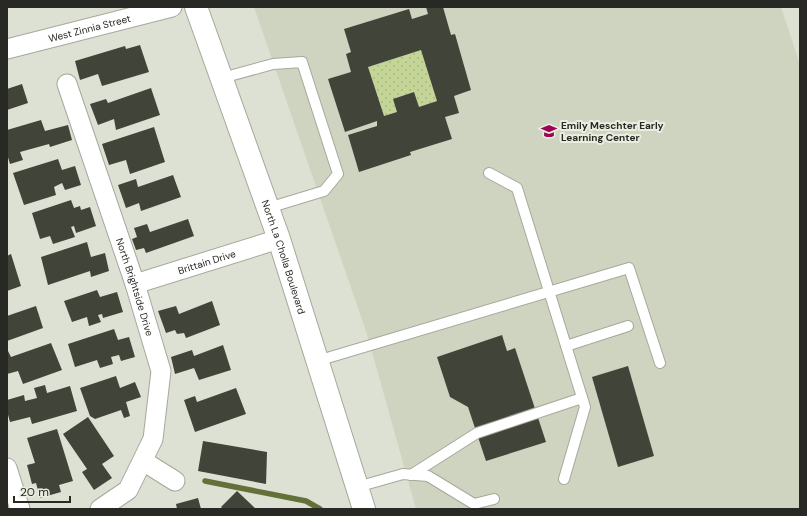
<svg xmlns="http://www.w3.org/2000/svg" width="807" height="516" font-family="'DM Sans',sans-serif">
  <style>
    .built { fill: #ced4c0 }
    .green { fill: url(#green-dots) }
    .lines { fill: none; stroke-linecap: round; stroke-linejoin: round }
    .stream { stroke: #637037; stroke-width: 5.5 }
    .building { fill: #414439; fill-rule: evenodd }
    .service-casing { stroke: #a5a99c; stroke-width: 12 }
    .minor-casing { stroke: #a5a99c; stroke-width: 21 }
    .tertiary-casing { stroke: #a5a99c; stroke-width: 24 }
    .service { stroke: #fff; stroke-width: 10 }
    .minor { stroke: #fff; stroke-width: 19 }
    .tertiary { stroke: #fff; stroke-width: 22 }
    .labels { text-anchor: middle; stroke-width: 4; stroke-linejoin: round; paint-order: stroke }
    .street-label { font-size: 10px; fill: #282924; stroke: #eaeee0 }
    .poi-label { font-size: 10px; font-weight: bold; fill: #282924; stroke: #eaeee0; text-anchor: start }
  </style>
  <defs>
    <pattern id="green-dots" width="8" height="8" patternUnits="userSpaceOnUse"><rect width="8" height="8" fill="#c4d597"/><path d="M2 2h.1M6 6h.1" fill="none" stroke="#a8b782" stroke-width="1.8" stroke-linecap="round"/></pattern>
  </defs>
  <rect width="100%" height="100%" fill="#dde1d3"/>
  <polygon class="built" points="254,7 781,7 800,65 800,509 416,509 367,334"/>
  <polygon class="green" points="421,50 437,101 419,107 414,92 393,99 397,112 384,116 368,67"/>
  <g class="lines">
    <polyline class="stream" points="205,481 306,501 320,509"/>
  </g>
  <g class="building">
    <path d="M426 7H443L451 35 455 34 471 90 454 96 459 113 445 117 452 139 410 152 411 155 359 172 348 135 377 126V121L345 132 328 79 351 72 346 54 351 52 344 29 409 9 412 19 428 14ZM421 50 437 101 419 107 414 92 393 99 397 112 384 116 368 67Z"/>
    <polygon points="140,45 149,72 102,86 98,74 80,80 75,61 125,46 126,49"/>
    <polygon points="22,84 28,103 7,110 7,89"/>
    <polygon points="151,88 160,115 116,130 114,119 98,125 90,104 106,99 108,103"/>
    <polygon points="41,120 45,131 68,125 72,140 50,147 49,144 20,152 23,160 10,164 7,154 7,130"/>
    <polygon points="154,127 165,162 130,174 126,160 109,165 102,144"/>
    <polygon points="58,159 62,170 75,166 81,185 65,190 62,183 54,187 56,195 24,205 13,173"/>
    <polygon points="173,175 181,197 141,211 139,203 126,208 118,185 136,179 138,187"/>
    <polygon points="71,200 74,208 80,206 81,210 90,207 96,226 76,233 74,226 71,227 75,237 53,244 50,236 40,239 32,213"/>
    <polygon points="188,219 194,236 146,253 144,248 136,250 132,239 137,237 134,228 147,224 150,232"/>
    <polygon points="87,242 91,257 105,253 109,271 91,277 90,271 48,285 41,257"/>
    <polygon points="11,254 21,286 7,291 7,256"/>
    <polygon points="97,290 100,297 117,292 123,312 103,318 102,314 98,315 101,322 89,326 87,317 72,322 64,301"/>
    <polygon points="212,301 220,325 186,338 184,333 177,334 175,330 166,333 158,311 176,306 179,314"/>
    <polygon points="36,306 43,328 7,341 7,316"/>
    <polygon points="114,329 118,340 129,337 135,357 121,361 119,355 111,357 113,364 100,368 97,360 75,367 68,344"/>
    <polygon points="502,335 507,351 515,348 546,442 486,461 468,407 450,397 437,357"/>
    <polygon points="51,343 62,370 23,384 18,371 7,374 7,349 11,357"/>
    <polygon points="223,345 231,370 199,380 194,368 175,374 171,357 192,350 194,356"/>
    <polygon points="628,366 654,456 618,467 592,377"/>
    <polygon points="116,376 120,388 135,382 141,397 126,402 130,416 124,418 121,410 95,419 90,416 80,388"/>
    <polygon points="45,385 47,393 70,386 77,411 32,424 30,417 10,422 7,411 7,400 24,395 25,401 37,398 34,388"/>
    <polygon points="236,388 246,414 195,432 184,400 195,396 197,402"/>
    <polygon points="88,417 114,456 102,464 112,478 94,490 82,472 87,469 63,434"/>
    <polygon points="57,429 73,481 59,485 61,492 40,498 36,483 32,484 27,465 35,463 27,438"/>
    <polygon points="203,441 267,452 266,484 198,471"/>
    <polygon points="237,491 256,509 223,509 221,507"/>
    <polygon points="198,498 201,509 177,509 176,504"/>
  </g>
  <g class="lines">
    <defs>
      <g id="service">
        <polyline points="222,78 273,64 302,62 338,174 324,191 268,208"/>
        <polyline points="489,173 517,188 585,407 564,479"/>
        <polyline points="566,346 628,326"/>
        <polyline points="317,361 629,268 660,363"/>
        <polyline points="411,475 477,433 582,398"/>
        <polyline points="357,487 403,474 428,476 474,504 494,499"/>
      </g>
      <g id="minor">
        <path id="s1" d="M7 49 172 7"/>
        <path id="s2" d="M67 84 135 284 161 371 153 439 128 490 100 509"/>
        <path id="s3" d="M135 284 279 239"/>
        <polyline points="143,461 175,481"/>
        <polyline points="7,468 20,509"/>
      </g>
      <g id="tertiary">
        <path id="s4" d="M196 7 279 239 364 509"/>
      </g>
    </defs>
    <use href="#service" class="service-casing"/>
    <use href="#minor" class="minor-casing"/>
    <use href="#tertiary" class="tertiary-casing"/>
    <use href="#service" class="service"/>
    <use href="#minor" class="minor"/>
    <use href="#tertiary" class="tertiary"/>
  </g>
  <defs>
    <symbol id="school-bare" viewBox="-9 -9 18 18"><path d="M0-5L7-2L0 1L-7-2ZM-4 1L0 2.5L4 1V4Q0 6-4 4Z" fill="#9c0552" stroke="#eaeee0" stroke-width="2.5" paint-order="stroke"/></symbol>
  </defs>
  <g fill-rule="evenodd">
    <use href="#school-bare" x="538" y="120" width="22" height="22"/>
  </g>
  <g class="labels">
    <g class="street-label">
      <text dy="4" stroke="none"><textPath href="#s1" startOffset="85">West Zinnia Street</textPath></text>
      <text dy="4" stroke="none"><textPath href="#s4" startOffset="265">North La Cholla Boulevard</textPath></text>
      <text dy="4" stroke="none"><textPath href="#s3" startOffset="75">Brittain Drive</textPath></text>
      <text dy="4" stroke="none"><textPath href="#s2" startOffset="214">North Brightside Drive</textPath></text>
    </g>
    <g class="poi-label">
      <text x="561" y="129">Emily Meschter Early<tspan x="561" dy="12">Learning Center</tspan></text>
    </g>
  </g>
  <rect width="807" height="516" fill="none" stroke="#282924" stroke-width="16"/>
  <path d="M14 496v6h56v-6" fill="none" stroke="#282924" stroke-width="2"/>
  <text x="20" y="496" font-size="12" fill="#282924" stroke="#eaeee0" stroke-width="3" paint-order="stroke">20 m</text>
</svg>
